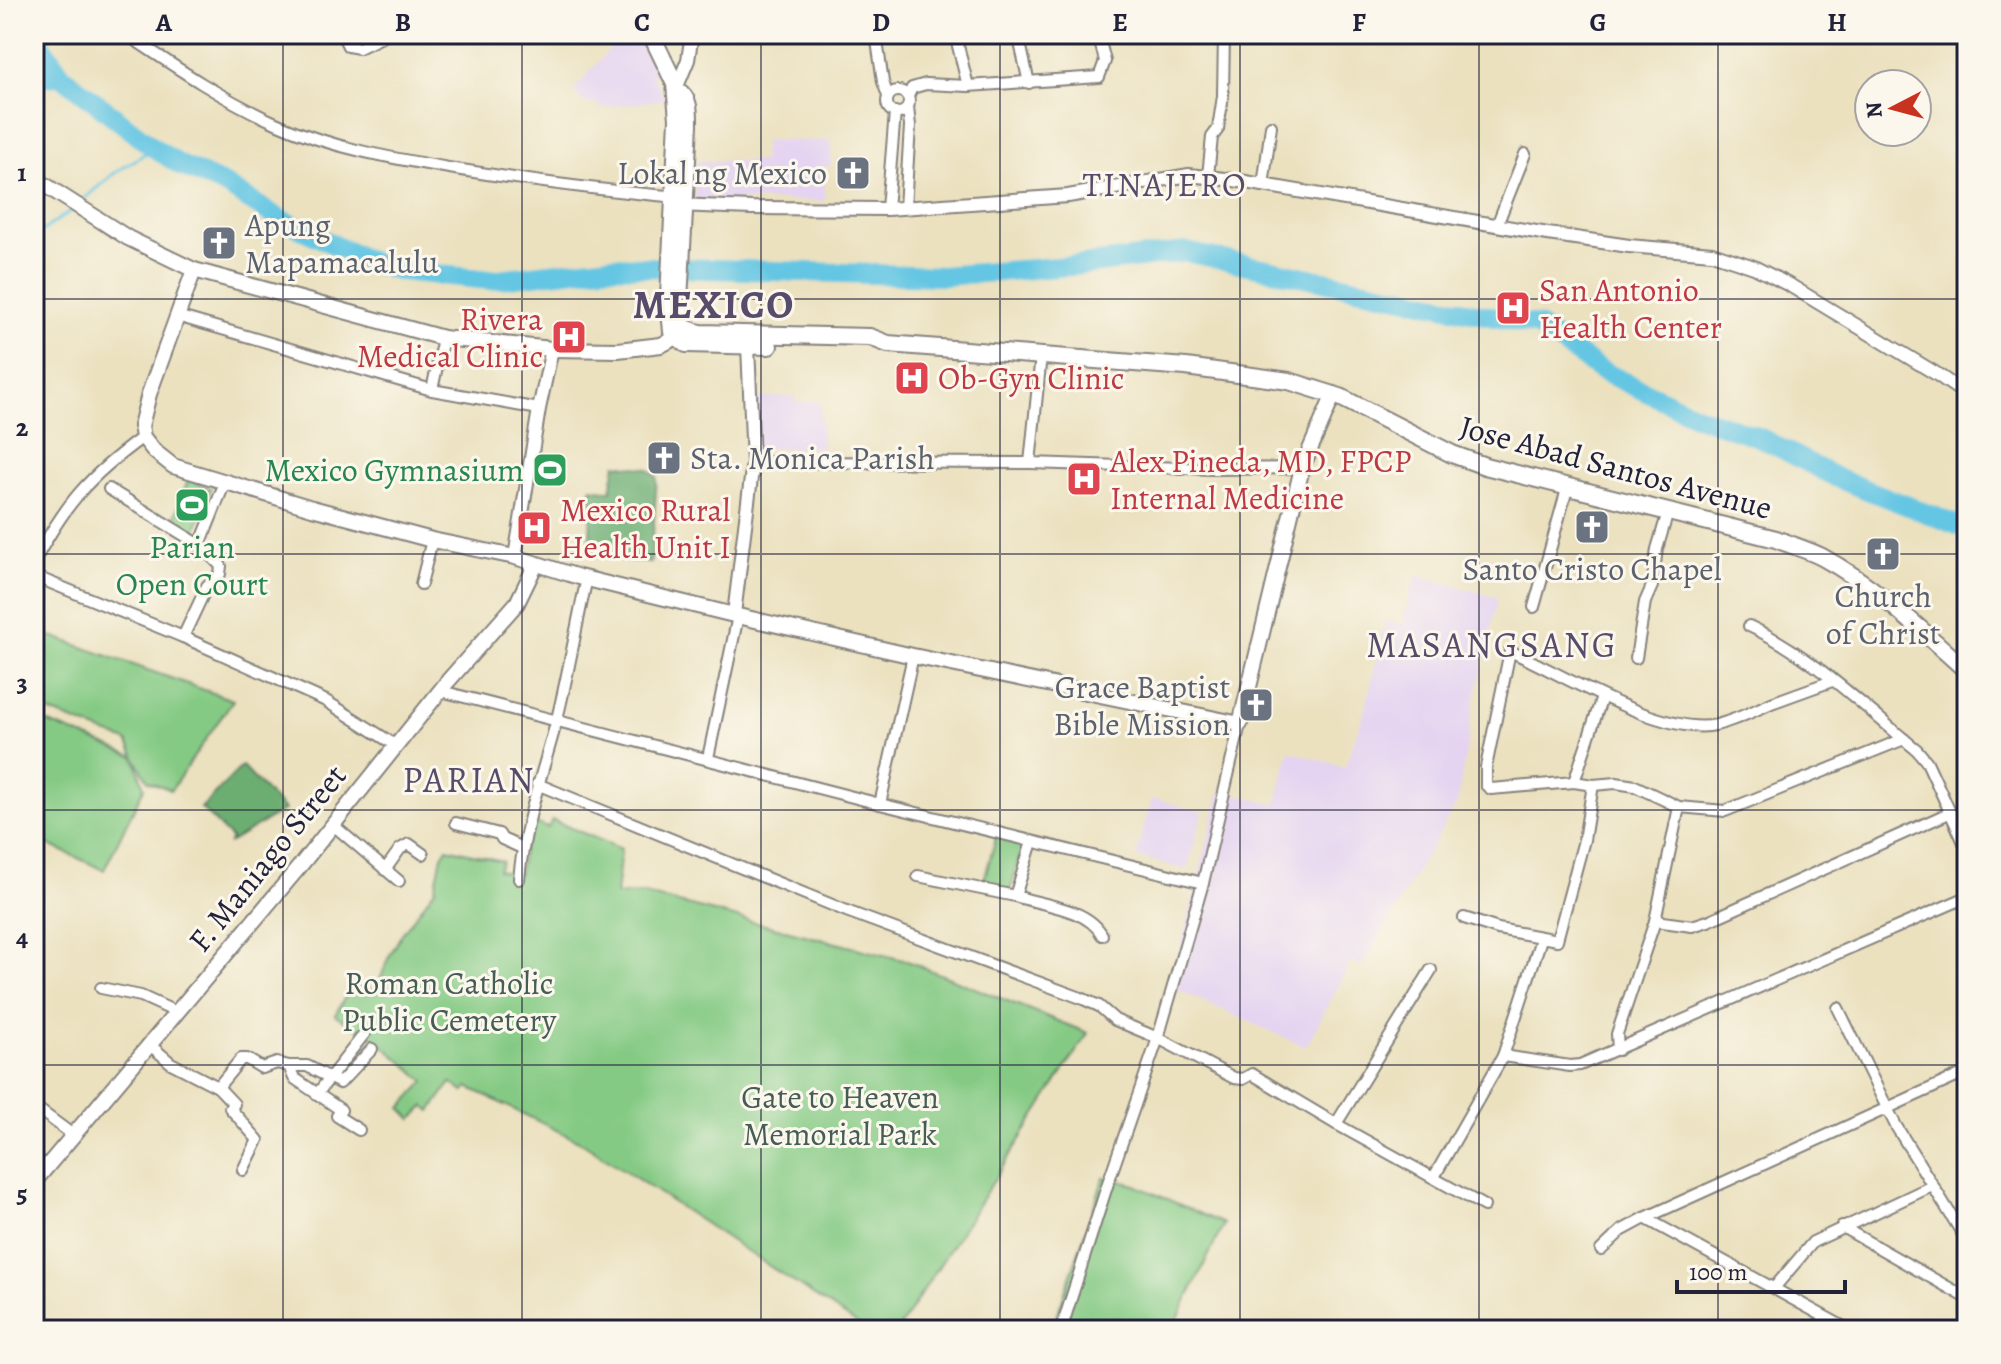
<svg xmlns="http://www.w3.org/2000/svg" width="2001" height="1364" font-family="Alegreya,serif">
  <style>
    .built { fill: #e4d3f1 }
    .green { fill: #85ca84; stroke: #547660; stroke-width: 2 }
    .forest { fill: #6cae72; stroke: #476856; stroke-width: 2 }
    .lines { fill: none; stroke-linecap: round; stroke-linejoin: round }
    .stream { stroke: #65c6e3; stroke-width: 3 }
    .river { stroke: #65c6e3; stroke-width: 20 }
    .minor-casing { stroke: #86827d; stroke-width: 14 }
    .tertiary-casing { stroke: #86827d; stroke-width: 16 }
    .secondary-casing { stroke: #86827d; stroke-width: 18 }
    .trunk-casing { stroke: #86827d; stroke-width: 20 }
    .minor { stroke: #fff; stroke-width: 10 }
    .tertiary { stroke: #fff; stroke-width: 12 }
    .secondary { stroke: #fff; stroke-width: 14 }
    .trunk { stroke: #fff; stroke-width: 16 }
    .grid { fill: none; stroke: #22223b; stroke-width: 2; stroke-opacity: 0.55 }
    .labels { text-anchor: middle; stroke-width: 6; stroke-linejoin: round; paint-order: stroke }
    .worship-label { font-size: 32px; fill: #5b616d; stroke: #fbf7ec; text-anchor: end }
    .health-label { font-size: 32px; fill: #be3a42; stroke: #fbf7ec; text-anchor: start }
    .street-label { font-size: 32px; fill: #22223b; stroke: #fbf7ec }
    .leisure-label { font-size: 32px; fill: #27864d; stroke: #fbf7ec; text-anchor: end }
    .park-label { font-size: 32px; fill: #455d55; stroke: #fbf7ec }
    .neighbourhood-label { font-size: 34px; letter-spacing: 2px; fill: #584c6b; stroke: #fbf7ec }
    .quarter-label { font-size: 36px; letter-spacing: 2px; fill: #584c6b; stroke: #fbf7ec }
    .district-label { font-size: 40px; font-weight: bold; letter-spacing: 2px; fill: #584c6b; stroke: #fbf7ec }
    .neatline { fill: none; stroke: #22223b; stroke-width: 3 }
    .grid-label { font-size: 26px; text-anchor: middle; font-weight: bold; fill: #22223b }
  </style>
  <rect width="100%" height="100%" fill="#fbf7ec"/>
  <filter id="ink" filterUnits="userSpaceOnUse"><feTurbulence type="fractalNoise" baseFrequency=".0125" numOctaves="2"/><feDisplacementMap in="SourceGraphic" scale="16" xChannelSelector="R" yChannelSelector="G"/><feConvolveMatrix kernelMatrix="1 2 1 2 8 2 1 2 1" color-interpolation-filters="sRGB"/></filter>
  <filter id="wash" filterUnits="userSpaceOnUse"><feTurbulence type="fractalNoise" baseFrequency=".006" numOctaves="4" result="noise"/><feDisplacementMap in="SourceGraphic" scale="32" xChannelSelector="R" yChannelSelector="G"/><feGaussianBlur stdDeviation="1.8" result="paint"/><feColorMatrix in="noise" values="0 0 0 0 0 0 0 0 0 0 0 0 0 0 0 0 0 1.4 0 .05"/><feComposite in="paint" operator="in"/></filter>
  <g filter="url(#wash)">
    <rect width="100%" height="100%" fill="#ebe1bf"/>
    <g class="built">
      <polygon points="623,34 635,34 658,73 651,74 666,99 600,108 594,103 584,103 574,90"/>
      <polygon points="764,140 832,141 831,166 824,166 825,201 695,200 695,161 763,161"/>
      <polygon points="794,396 795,403 820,401 822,448 754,448 752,398"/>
      <polygon points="1416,575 1498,598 1474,703 1457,803 1362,966 1351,961 1306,1047 1171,987 1220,790 1276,805 1289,751 1345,767 1366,707 1385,621 1402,624"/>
      <polygon points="1152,798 1203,812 1187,870 1136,856"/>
    </g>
    <g class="green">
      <polygon points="188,480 211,488 195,531 173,522"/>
      <polygon points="34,630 233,700 171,790 148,781 135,758 144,788 104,870 34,838 34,717 135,757 127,741 34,706"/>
      <polygon points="552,820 621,849 616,895 643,894 907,961 1088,1033 898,1330 866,1330 583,1143 468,1087 464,1092 451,1083 431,1111 425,1106 412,1119 401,1108 425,1081 375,1039 335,1015 353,983 376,991 388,959 401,935 435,889 442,856 447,848 502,861 498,870 518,875 530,821 548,828"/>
      <polygon points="997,834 1024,841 1009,895 982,887"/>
      <polygon points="1104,1177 1135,1185 1224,1224 1172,1330 1052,1330"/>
    </g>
    <g class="forest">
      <polygon points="616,464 648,469 657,477 651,563 590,555 591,488 611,491"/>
      <polygon points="242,766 284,810 229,843 231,838 201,808"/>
    </g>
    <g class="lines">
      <g class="stream">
        <polyline points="81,201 116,172 154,148"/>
        <polyline points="34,237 73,209"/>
      </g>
      <g class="river">
        <polyline points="34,35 62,76 154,148 180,165 225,185 280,219 375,264 400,271 490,280 610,266 942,276 1083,265 1186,252 1537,326 1600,370 1697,416 1761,438 1839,479 1967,529"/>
        <polyline points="34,77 62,76"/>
      </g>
    </g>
  </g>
  <g filter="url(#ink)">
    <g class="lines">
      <defs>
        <g id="minor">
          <path d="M126 34C175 67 225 101 278 124 334 149 396 159 455 169 530 181 604 191 679 197"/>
          <polyline points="342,34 348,46 359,48 388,34"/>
          <polyline points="876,34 883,82 888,96"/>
          <polyline points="955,34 968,86"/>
          <polyline points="1018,34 1029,83"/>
          <circle cx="898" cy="102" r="11"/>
          <polyline points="908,96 912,88 926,84 968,86 1099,77 1105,61 1098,34"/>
          <polyline points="1208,176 1212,137 1218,129 1223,96 1224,34"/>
          <polyline points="1263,186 1271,126"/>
          <polyline points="905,208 910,126 908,107"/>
          <polyline points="887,209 895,112"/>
          <polyline points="1497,225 1525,154"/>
          <polyline points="177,316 432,390 539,409"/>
          <polyline points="432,390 443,338"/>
          <polyline points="753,462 1030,463 1213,469 1302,468"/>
          <polyline points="1030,463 1041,355"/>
          <polyline points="109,489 200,545 221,566 220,574 207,586 183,637"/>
          <polyline points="200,545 225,482"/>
          <path d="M34 562C66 503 88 477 143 437"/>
          <polyline points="34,576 183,637 326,701 395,745"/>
          <polyline points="421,584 432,540"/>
          <polyline points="1534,607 1567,489"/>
          <path d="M1749 626C1812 655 1864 707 1917 750L1927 762 1967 849"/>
          <polyline points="1636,658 1645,602 1652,586 1657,549 1668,512"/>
          <path d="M1832 681C1813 688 1793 695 1774 702 1755 710 1737 720 1716 725 1663 737 1560 673 1510 651L1486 767V785L1491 789 1574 782 1593 785 1616 783 1635 786 1679 807 1725 811 1904 739"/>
          <polyline points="441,691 880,804 1203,883"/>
          <polyline points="708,758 738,616"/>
          <polyline points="1574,782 1602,697"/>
          <polyline points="537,784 849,912 1081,998 1099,1006 1115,1020 1158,1038 1234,1078 1243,1079 1252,1074 1336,1124 1431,970"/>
          <polyline points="880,804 913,656"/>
          <polyline points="456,823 499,834 502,839 522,848"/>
          <polyline points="332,824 399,881"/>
          <polyline points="385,870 400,849 409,844 423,854"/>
          <polyline points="918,876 1015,896 1032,842"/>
          <path d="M519 879C524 825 542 775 556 723 568 676 576 626 587 578"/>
          <path d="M1015 896C1042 905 1088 908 1102 935"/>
          <polyline points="1464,918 1498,929 1557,940 1584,840 1593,785"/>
          <polyline points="1655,921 1692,926 1708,921 1949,813"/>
          <polyline points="101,988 141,996 176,1012"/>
          <polyline points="1838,1008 1896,1126 1967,1241"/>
          <polyline points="149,1044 171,1063 218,1087 241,1059 247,1059 262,1068 277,1063 289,1066 294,1078 341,1110 337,1116 359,1130"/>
          <polyline points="1618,1050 1617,1034 1655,921 1679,807"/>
          <polyline points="1503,1056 1541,939"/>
          <polyline points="289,1066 307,1066 340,1083 372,1049"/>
          <polyline points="218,1087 234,1104 230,1108 258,1140 243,1170"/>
          <polyline points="317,1094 365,1033"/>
          <polyline points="34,1106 73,1135"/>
          <polyline points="1336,1124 1484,1206"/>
          <polyline points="1434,1177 1503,1056 1570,1066 1580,1065 1967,897"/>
          <polyline points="1645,1218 1849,1330"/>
          <polyline points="1842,1227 1967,1298"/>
          <polyline points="1601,1250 1621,1231 1645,1218 1967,1072"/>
          <polyline points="1774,1288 1813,1242 1932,1186"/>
          <polyline points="1061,1330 1108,1183 1158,1038 1203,883 1240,724"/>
        </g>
        <g id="tertiary">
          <polyline points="676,89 688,60 692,34"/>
          <polyline points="677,205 752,208 887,209 1068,196 1189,175 1234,180 1548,234 1629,246 1712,253 1754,267 1791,286 1935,373 1967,395"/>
          <polyline points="515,557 539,409 552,349"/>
          <polyline points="734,614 753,462 748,346"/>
        </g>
        <g id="secondary">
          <polyline points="34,178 128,238 194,270 443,338 552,349 618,350 661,345 685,333"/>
          <polyline points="194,270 149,394 141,426 143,437 154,451 173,466 312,508 432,540 515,557 579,577 738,616 913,656 1240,724 1302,468 1334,394"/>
          <polyline points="34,1182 300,866 448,681 517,603 536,564"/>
        </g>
        <g id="trunk">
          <polyline points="651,34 675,84 678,119 669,298 672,332 686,344 769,346"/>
          <path d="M676 89C690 99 689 109 689 125L679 300C680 323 677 328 701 333L870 337 888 344 1186 367 1289 381 1340 397 1452 454 1485 466 1776 539C1791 545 1808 550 1822 557 1877 587 1921 630 1967 671"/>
        </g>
      </defs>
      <use href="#minor" class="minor-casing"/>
      <use href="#tertiary" class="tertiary-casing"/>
      <use href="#secondary" class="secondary-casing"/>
      <use href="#trunk" class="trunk-casing"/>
      <use href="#minor" class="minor"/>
      <use href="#tertiary" class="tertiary"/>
      <use href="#secondary" class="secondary"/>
      <use href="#trunk" class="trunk"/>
    </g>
  </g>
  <path class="grid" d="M283 34V1330M522 34V1330M761 34V1330M1000 34V1330M1240 34V1330M1479 34V1330M1718 34V1330M34 299H1967M34 554H1967M34 810H1967M34 1065H1967"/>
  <defs>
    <symbol id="church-square" viewBox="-11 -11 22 22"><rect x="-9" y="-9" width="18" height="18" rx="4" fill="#6b7280" stroke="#fbf7ec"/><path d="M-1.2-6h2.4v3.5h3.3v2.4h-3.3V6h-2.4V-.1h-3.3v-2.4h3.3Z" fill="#fff"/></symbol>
    <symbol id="hospital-square" viewBox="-11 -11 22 22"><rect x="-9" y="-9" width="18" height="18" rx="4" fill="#e0444e" stroke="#fbf7ec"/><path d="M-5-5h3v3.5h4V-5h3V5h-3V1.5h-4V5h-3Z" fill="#fff"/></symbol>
    <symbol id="stadium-square" viewBox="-11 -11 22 22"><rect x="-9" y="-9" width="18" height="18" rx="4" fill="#2e9e5b" stroke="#fbf7ec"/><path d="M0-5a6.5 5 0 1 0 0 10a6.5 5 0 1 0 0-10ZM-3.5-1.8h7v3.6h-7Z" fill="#fff"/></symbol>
  </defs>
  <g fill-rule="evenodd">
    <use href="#church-square" x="833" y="153" width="40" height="40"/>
    <use href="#church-square" x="199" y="223" width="40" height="40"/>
    <use href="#hospital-square" x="1493" y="288" width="40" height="40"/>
    <use href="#hospital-square" x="549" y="317" width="40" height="40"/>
    <use href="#hospital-square" x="892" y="358" width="40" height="40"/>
    <use href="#church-square" x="644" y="438" width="40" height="40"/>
    <use href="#stadium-square" x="530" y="450" width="40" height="40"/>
    <use href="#hospital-square" x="1064" y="459" width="40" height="40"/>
    <use href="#stadium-square" x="172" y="485" width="40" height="40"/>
    <use href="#church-square" x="1572" y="507" width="40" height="40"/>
    <use href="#hospital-square" x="514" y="508" width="40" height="40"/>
    <use href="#church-square" x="1863" y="534" width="40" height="40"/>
    <use href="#church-square" x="1236" y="685" width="40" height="40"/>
  </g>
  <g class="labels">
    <g class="worship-label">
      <text x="827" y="184">Lokal ng Mexico</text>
      <text x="245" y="236" text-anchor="start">Apung<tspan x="245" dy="37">Mapamacalulu</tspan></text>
      <text x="690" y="469" text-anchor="start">Sta. Monica Parish</text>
      <text x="1592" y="580" text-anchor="middle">Santo Cristo Chapel</text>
      <text x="1883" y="607" text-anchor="middle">Church<tspan x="1883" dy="37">of Christ</tspan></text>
      <text x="1230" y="698">Grace Baptist<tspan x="1230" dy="37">Bible Mission</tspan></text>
    </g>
    <g class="health-label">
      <text x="1539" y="301">San Antonio<tspan x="1539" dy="37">Health Center</tspan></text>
      <text x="543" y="330" text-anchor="end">Rivera<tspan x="543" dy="37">Medical Clinic</tspan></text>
      <text x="938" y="389">Ob-Gyn Clinic</text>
      <text x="1110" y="472">Alex Pineda, MD, FPCP<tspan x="1110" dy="37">Internal Medicine</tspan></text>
      <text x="560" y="521">Mexico Rural<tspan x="560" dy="37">Health Unit I</tspan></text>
    </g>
    <g class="street-label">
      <text transform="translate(1616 467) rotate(15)" y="11">Jose Abad Santos Avenue</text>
      <text transform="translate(267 858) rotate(-51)" y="11">F. Maniago Street</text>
    </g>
    <g class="leisure-label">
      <text x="524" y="481">Mexico Gymnasium</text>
      <text x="192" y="558" text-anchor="middle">Parian<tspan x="192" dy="37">Open Court</tspan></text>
    </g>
    <g class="park-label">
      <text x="449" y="994">Roman Catholic<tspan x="449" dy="37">Public Cemetery</tspan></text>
      <text x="840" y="1108">Gate to Heaven<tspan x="840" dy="37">Memorial Park</tspan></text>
    </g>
    <g class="neighbourhood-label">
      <text x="1165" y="196">TINAJERO</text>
    </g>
    <g class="quarter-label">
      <text x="1492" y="657">MASANGSANG</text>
      <text x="469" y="792">PARIAN</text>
    </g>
    <g class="district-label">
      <text x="714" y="318">MEXICO</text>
    </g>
  </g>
  <rect width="2001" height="1364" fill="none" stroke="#fbf7ec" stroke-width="88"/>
  <g transform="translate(1893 108) rotate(264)"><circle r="38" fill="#fbf7ec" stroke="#a4a2a5" stroke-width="2"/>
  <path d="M0-6L14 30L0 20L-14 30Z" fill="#c8321e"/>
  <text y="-12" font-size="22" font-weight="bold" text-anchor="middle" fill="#22223b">N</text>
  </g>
  <path d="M1677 1280v12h168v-12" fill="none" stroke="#22223b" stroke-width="4"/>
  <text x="1689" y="1280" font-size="24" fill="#22223b" stroke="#fbf7ec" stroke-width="6" paint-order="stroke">100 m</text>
  <rect x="44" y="44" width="1913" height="1276" class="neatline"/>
  <g class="grid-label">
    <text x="164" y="31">A</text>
    <text x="403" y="31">B</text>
    <text x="642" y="31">C</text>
    <text x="881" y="31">D</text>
    <text x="1120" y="31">E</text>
    <text x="1359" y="31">F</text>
    <text x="1598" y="31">G</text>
    <text x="1837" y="31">H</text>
    <text x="22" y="181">1</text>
    <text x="22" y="436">2</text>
    <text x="22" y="691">3</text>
    <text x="22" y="946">4</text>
    <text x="22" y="1202">5</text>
  </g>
</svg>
